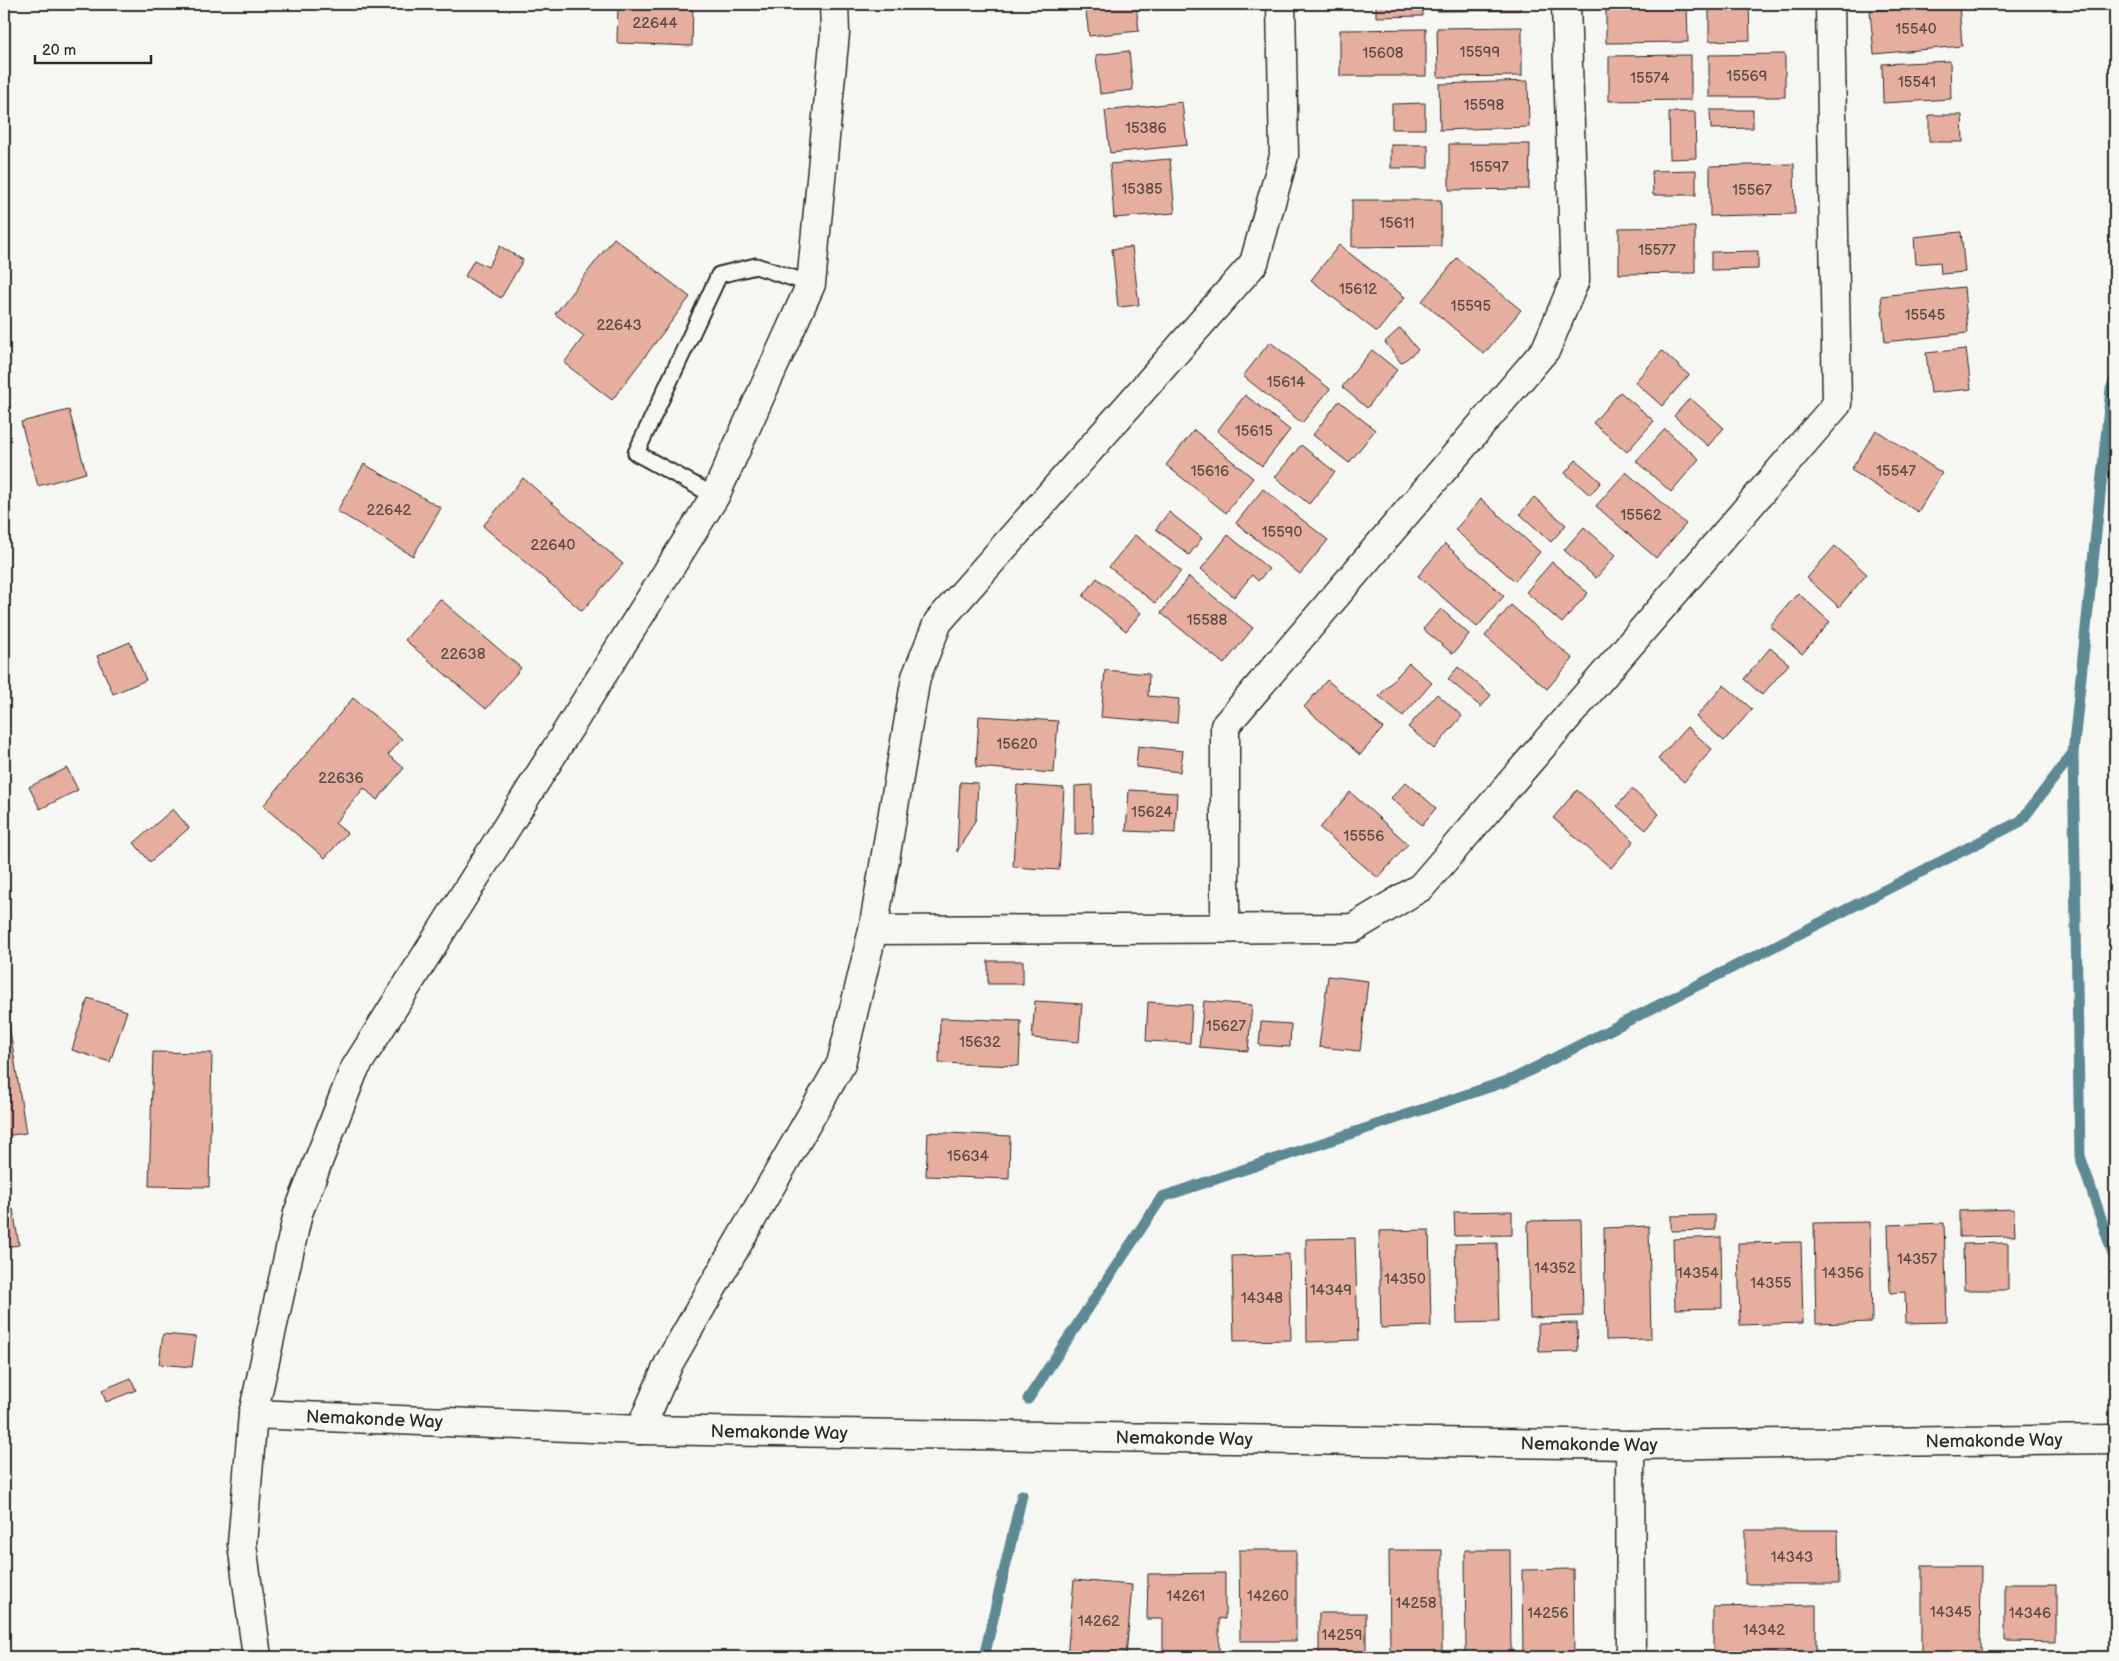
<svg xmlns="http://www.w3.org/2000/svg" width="2119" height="1661" font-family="'Balsamiq Sans',sans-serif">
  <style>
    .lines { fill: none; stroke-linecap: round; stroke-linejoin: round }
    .stream { stroke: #5c8994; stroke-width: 11 }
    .building { fill: #e6ae9e; stroke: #2b2b2b }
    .lane-casing { stroke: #2b2b2b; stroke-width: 19 }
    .street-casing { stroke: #2b2b2b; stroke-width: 31 }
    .secondary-casing { stroke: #2b2b2b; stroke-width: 31 }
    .lane { stroke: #f6f6f2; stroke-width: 15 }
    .street { stroke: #f6f6f2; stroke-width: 28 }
    .secondary { stroke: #f6f6f2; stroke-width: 28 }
    .labels { text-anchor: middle; stroke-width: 4.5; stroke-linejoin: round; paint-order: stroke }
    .number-label { font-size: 15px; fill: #5a4c48 }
    .street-label { font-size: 18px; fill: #2b2b2b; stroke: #f6f6f2 }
  </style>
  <rect width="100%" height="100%" fill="#f6f6f2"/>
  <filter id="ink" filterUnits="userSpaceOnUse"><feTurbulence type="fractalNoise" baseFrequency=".02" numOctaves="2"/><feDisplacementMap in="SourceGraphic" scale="10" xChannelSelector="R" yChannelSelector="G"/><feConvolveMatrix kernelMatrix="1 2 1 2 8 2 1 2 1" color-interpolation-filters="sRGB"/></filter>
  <g filter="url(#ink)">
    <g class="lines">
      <g class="stream">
        <polyline points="2115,380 2111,389 2073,753 2080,1156 2115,1260"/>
        <polyline points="1028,1399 1162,1197 1513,1079 2021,821 2073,753"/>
        <polyline points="984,1657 1022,1495"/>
      </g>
    </g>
    <g class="building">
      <polygon points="618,4 693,4 692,46 617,43"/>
      <polygon points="1085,4 1136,4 1139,31 1089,36"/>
      <polygon points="1376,4 1423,4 1423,16 1376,17"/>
      <polygon points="1437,4 1520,4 1520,10 1437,11"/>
      <polygon points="1606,4 1687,4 1688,42 1606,43"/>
      <polygon points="1709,4 1749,4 1750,40 1709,41"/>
      <polygon points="1947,4 1959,4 1962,46 1874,54 1870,11"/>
      <polygon points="1522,27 1522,76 1438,77 1437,28"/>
      <polygon points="1426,29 1426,76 1340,76 1340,30"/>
      <polygon points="1129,51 1133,90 1100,94 1096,55"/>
      <polygon points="1785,54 1785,97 1709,97 1709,55"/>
      <polygon points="1691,55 1691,100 1609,101 1609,56"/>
      <polygon points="1950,61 1951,99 1883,103 1882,64"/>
      <polygon points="1528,81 1529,127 1440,130 1439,84"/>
      <polygon points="1182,102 1187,145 1110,153 1105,111"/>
      <polygon points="1425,103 1425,129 1392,129 1392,104"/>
      <polygon points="1710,110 1753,110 1753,128 1711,129"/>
      <polygon points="1669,112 1695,112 1696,158 1670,159"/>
      <polygon points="1929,115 1962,115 1963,142 1929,142"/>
      <polygon points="1449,144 1530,144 1529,189 1449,190"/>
      <rect x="1391" y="145" width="37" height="23"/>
      <polygon points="1170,159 1175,213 1114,218 1110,164"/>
      <polygon points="1794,164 1795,214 1710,216 1710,166"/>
      <polygon points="1696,170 1696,195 1653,195 1652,171"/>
      <polygon points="1352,200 1441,200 1441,246 1352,247"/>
      <polygon points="1695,227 1695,273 1619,274 1619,228"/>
      <polygon points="1961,232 1965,272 1941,274 1940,262 1916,264 1914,237"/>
      <polygon points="614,238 690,297 612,400 564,363 584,336 555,314"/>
      <polygon points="1339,245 1405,297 1377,332 1311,280"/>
      <polygon points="500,246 523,260 501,298 465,276 474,260 488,267"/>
      <polygon points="1132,247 1139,305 1118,307 1112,249"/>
      <polygon points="1758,251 1758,269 1711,270 1711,252"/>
      <polygon points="1457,258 1521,310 1484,354 1422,301"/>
      <polygon points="1964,287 1968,333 1885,342 1881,296"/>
      <polygon points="1400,328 1418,350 1401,363 1385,342"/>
      <polygon points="1270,342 1330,389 1302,423 1243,376"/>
      <polygon points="1966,349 1971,389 1931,393 1926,353"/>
      <polygon points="1372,350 1397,370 1367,408 1342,387"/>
      <polygon points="1662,351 1689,375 1662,406 1635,382"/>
      <polygon points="1620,392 1654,421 1627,452 1593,423"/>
      <polygon points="1245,395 1290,430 1262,466 1217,431"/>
      <polygon points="1690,398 1724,428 1708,446 1674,416"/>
      <polygon points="1339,401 1375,430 1349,463 1313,435"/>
      <polygon points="69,410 86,473 38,486 21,422"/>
      <polygon points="1665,429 1699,459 1671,492 1636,461"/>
      <polygon points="1194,430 1253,478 1226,513 1166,465"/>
      <polygon points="1876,430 1942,473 1918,512 1851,470"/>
      <polygon points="1301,445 1335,472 1309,504 1275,477"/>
      <polygon points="1576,460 1601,482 1590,495 1565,473"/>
      <polygon points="364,464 441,508 413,556 337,511"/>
      <polygon points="1626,472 1686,524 1656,558 1596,506"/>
      <polygon points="523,478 623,564 582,611 483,526"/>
      <polygon points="1263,489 1328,540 1300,574 1236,523"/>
      <polygon points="1534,497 1566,525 1551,542 1520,514"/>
      <polygon points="1481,499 1540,552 1515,581 1455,530"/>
      <polygon points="1169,512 1202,538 1189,555 1156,529"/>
      <polygon points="1584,527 1616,555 1596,578 1564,550"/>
      <polygon points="1135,535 1181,571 1155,603 1109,567"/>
      <polygon points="1228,535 1269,569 1258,581 1252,575 1234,597 1201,569"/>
      <polygon points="1445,544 1504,596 1477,627 1418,576"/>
      <polygon points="1835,546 1867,574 1839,607 1807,578"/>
      <polygon points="1552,562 1588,593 1562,623 1526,592"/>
      <polygon points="1189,577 1253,628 1224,664 1161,613"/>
      <polygon points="1097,578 1141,613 1126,631 1083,596"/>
      <polygon points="1798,593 1830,622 1802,654 1770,626"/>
      <polygon points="440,599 521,668 486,709 405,640"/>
      <polygon points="1511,605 1573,659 1547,689 1485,636"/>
      <polygon points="1441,609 1469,634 1453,654 1423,629"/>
      <polygon points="130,642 146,680 113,694 97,656"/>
      <polygon points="1770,648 1789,664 1762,695 1744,679"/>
      <polygon points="1409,663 1432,683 1403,716 1379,696"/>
      <polygon points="1458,667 1491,695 1481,707 1448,679"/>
      <polygon points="1105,670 1149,674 1148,696 1179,699 1177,723 1101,717"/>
      <polygon points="1327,680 1383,728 1360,755 1304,707"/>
      <polygon points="1724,685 1752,709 1724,741 1696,717"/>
      <polygon points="1437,694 1462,716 1434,749 1408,727"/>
      <polygon points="353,698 402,739 388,755 404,768 377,800 364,788 335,823 347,833 325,858 263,806"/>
      <polygon points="979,716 1058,721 1054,773 976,767"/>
      <polygon points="1687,727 1712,749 1684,782 1658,759"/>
      <polygon points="1138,746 1183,751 1180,772 1136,767"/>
      <polygon points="67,768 78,790 40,809 29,787"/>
      <polygon points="960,782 978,783 976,819 957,852"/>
      <polygon points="1406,782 1436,808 1422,825 1391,798"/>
      <polygon points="1017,785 1064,788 1059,870 1013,867"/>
      <polygon points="1092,785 1093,833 1075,834 1075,786"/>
      <polygon points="1632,789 1659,814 1646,830 1617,806"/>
      <polygon points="1129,790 1177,793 1175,833 1126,831"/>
      <polygon points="1577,790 1634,841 1611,868 1553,818"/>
      <polygon points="1350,792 1408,844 1378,878 1320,828"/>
      <polygon points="173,809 189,828 150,862 134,843"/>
      <rect x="988" y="961" width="35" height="23"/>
      <polygon points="1328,976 1368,981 1360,1051 1319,1047"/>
      <polygon points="4,992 26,1133 4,1136"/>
      <polygon points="88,998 127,1011 110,1062 72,1050"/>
      <polygon points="1035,1001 1082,1004 1079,1042 1032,1038"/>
      <polygon points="1204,1001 1252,1005 1248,1051 1199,1047"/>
      <polygon points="1148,1002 1192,1005 1190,1043 1146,1041"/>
      <polygon points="940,1018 1021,1021 1019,1066 939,1063"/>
      <polygon points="1261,1022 1291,1024 1290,1047 1259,1045"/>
      <polygon points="153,1052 212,1053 209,1187 149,1186"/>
      <polygon points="928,1132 1010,1136 1009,1179 926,1176"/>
      <polygon points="13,1209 19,1245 4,1247 4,1211"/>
      <polygon points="2014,1209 2015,1236 1959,1237 1959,1211"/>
      <polygon points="1512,1211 1512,1235 1455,1236 1454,1212"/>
      <polygon points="1715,1215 1715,1230 1671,1231 1671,1216"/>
      <polygon points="1581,1220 1583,1316 1530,1318 1528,1221"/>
      <polygon points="1870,1222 1872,1322 1816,1324 1814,1223"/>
      <polygon points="1944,1223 1947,1322 1906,1323 1905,1292 1890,1293 1888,1225"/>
      <polygon points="1649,1226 1651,1339 1606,1340 1604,1228"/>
      <polygon points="1429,1230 1431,1326 1381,1328 1379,1231"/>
      <polygon points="1721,1237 1722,1308 1675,1309 1673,1239"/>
      <polygon points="1355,1238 1358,1340 1307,1342 1306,1239"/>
      <polygon points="1801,1242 1803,1323 1740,1325 1738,1243"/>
      <polygon points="1497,1243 1499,1322 1457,1323 1455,1244"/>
      <polygon points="2008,1243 2008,1290 1964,1290 1963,1244"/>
      <polygon points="1289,1254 1291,1340 1234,1341 1232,1256"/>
      <polygon points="1577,1323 1578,1351 1539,1352 1538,1324"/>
      <polygon points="163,1334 196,1337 192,1367 159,1364"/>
      <polygon points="131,1378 136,1390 106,1402 102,1390"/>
      <polygon points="1745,1530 1838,1530 1839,1584 1745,1584"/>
      <polygon points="1239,1550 1296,1550 1296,1641 1240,1641"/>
      <polygon points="1389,1550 1442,1550 1442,1656 1390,1657"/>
      <polygon points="1465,1550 1510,1550 1511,1657 1466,1657"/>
      <polygon points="1922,1566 1981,1566 1980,1657 1922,1657"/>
      <polygon points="1573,1569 1574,1657 1523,1657 1522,1570"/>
      <polygon points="1225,1573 1225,1619 1219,1618 1219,1657 1163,1657 1163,1619 1147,1619 1148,1574"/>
      <polygon points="1074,1580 1132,1585 1126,1657 1067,1657"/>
      <polygon points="2005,1584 2056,1584 2056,1642 2005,1641"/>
      <polygon points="1816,1605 1816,1653 1713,1655 1713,1607"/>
      <rect x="1319" y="1613" width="47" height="44"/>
      <rect x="1852" y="1653" width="59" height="4"/>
    </g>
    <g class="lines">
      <defs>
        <polyline id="lane" points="715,496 636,453 719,275 756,266 811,284"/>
        <g id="street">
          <polyline points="1225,928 1225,726 1546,349 1575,280 1566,4"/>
          <polyline points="873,930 1353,928 1421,887 1837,404 1830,4"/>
          <polyline points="253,1414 298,1213 354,1070 715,496 811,284 835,33 834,4"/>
          <polyline points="640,1430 669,1363 841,1064 873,930 916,677 938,622 1254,263 1284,156 1281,4"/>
          <polyline points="1630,1445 1631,1657"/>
        </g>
        <g id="secondary">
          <path id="s1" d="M257 1657 242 1544 253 1414 640 1430 1630 1445 2115 1439"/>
        </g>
      </defs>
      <use href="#lane" class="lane-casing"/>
      <use href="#street" class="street-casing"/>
      <use href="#secondary" class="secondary-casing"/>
      <use href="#lane" class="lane"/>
      <use href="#street" class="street"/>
      <use href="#secondary" class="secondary"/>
    </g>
  </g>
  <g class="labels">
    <g class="number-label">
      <text x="655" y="28">22644</text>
      <text x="1916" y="34">15540</text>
      <text x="1480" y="57">15599</text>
      <text x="1383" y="58">15608</text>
      <text x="1747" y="81">15569</text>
      <text x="1650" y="83">15574</text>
      <text x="1917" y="87">15541</text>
      <text x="1484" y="110">15598</text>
      <text x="1146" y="133">15386</text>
      <text x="1489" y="172">15597</text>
      <text x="1142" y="194">15385</text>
      <text x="1752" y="195">15567</text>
      <text x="1397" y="228">15611</text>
      <text x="1657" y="255">15577</text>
      <text x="1358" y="294">15612</text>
      <text x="1471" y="311">15595</text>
      <text x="1925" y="320">15545</text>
      <text x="619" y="330">22643</text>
      <text x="1286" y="387">15614</text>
      <text x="1254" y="436">15615</text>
      <text x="1210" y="476">15616</text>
      <text x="1896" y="476">15547</text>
      <text x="389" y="515">22642</text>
      <text x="1641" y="520">15562</text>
      <text x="1282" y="537">15590</text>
      <text x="553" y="550">22640</text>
      <text x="1207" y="625">15588</text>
      <text x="463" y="659">22638</text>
      <text x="1017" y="749">15620</text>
      <text x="341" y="783">22636</text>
      <text x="1152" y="817">15624</text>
      <text x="1364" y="841">15556</text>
      <text x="1226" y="1031">15627</text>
      <text x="980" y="1047">15632</text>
      <text x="968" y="1161">15634</text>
      <text x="1917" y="1264">14357</text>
      <text x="1555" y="1273">14352</text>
      <text x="1698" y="1278">14354</text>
      <text x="1843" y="1278">14356</text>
      <text x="1405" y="1284">14350</text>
      <text x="1771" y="1288">14355</text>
      <text x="1331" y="1295">14349</text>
      <text x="1262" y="1303">14348</text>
      <text x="1792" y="1562">14343</text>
      <text x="1186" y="1601">14261</text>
      <text x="1268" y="1601">14260</text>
      <text x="1416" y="1608">14258</text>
      <text x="1951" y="1617">14345</text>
      <text x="1548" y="1618">14256</text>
      <text x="2030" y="1618">14346</text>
      <text x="1099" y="1626">14262</text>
      <text x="1764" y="1635">14342</text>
      <text x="1342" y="1640">14259</text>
    </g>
    <g class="street-label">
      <text dy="6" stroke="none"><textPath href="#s1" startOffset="366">Nemakonde Way</textPath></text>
      <text dy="6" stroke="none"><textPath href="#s1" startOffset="771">Nemakonde Way</textPath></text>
      <text dy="6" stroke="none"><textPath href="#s1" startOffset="1176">Nemakonde Way</textPath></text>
      <text dy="6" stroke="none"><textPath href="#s1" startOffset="1986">Nemakonde Way</textPath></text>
      <text dy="6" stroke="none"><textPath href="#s1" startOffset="1581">Nemakonde Way</textPath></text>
    </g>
  </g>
  <rect width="2119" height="1661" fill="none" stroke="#f6f6f2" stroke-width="20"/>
  <rect x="10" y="10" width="2099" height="1641" fill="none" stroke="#2b2b2b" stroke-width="2" filter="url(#ink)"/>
  <path d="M35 55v8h116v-8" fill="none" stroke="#2b2b2b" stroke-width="2.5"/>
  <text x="42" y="55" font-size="15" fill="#2b2b2b" stroke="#f6f6f2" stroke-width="4" paint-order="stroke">20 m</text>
</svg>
